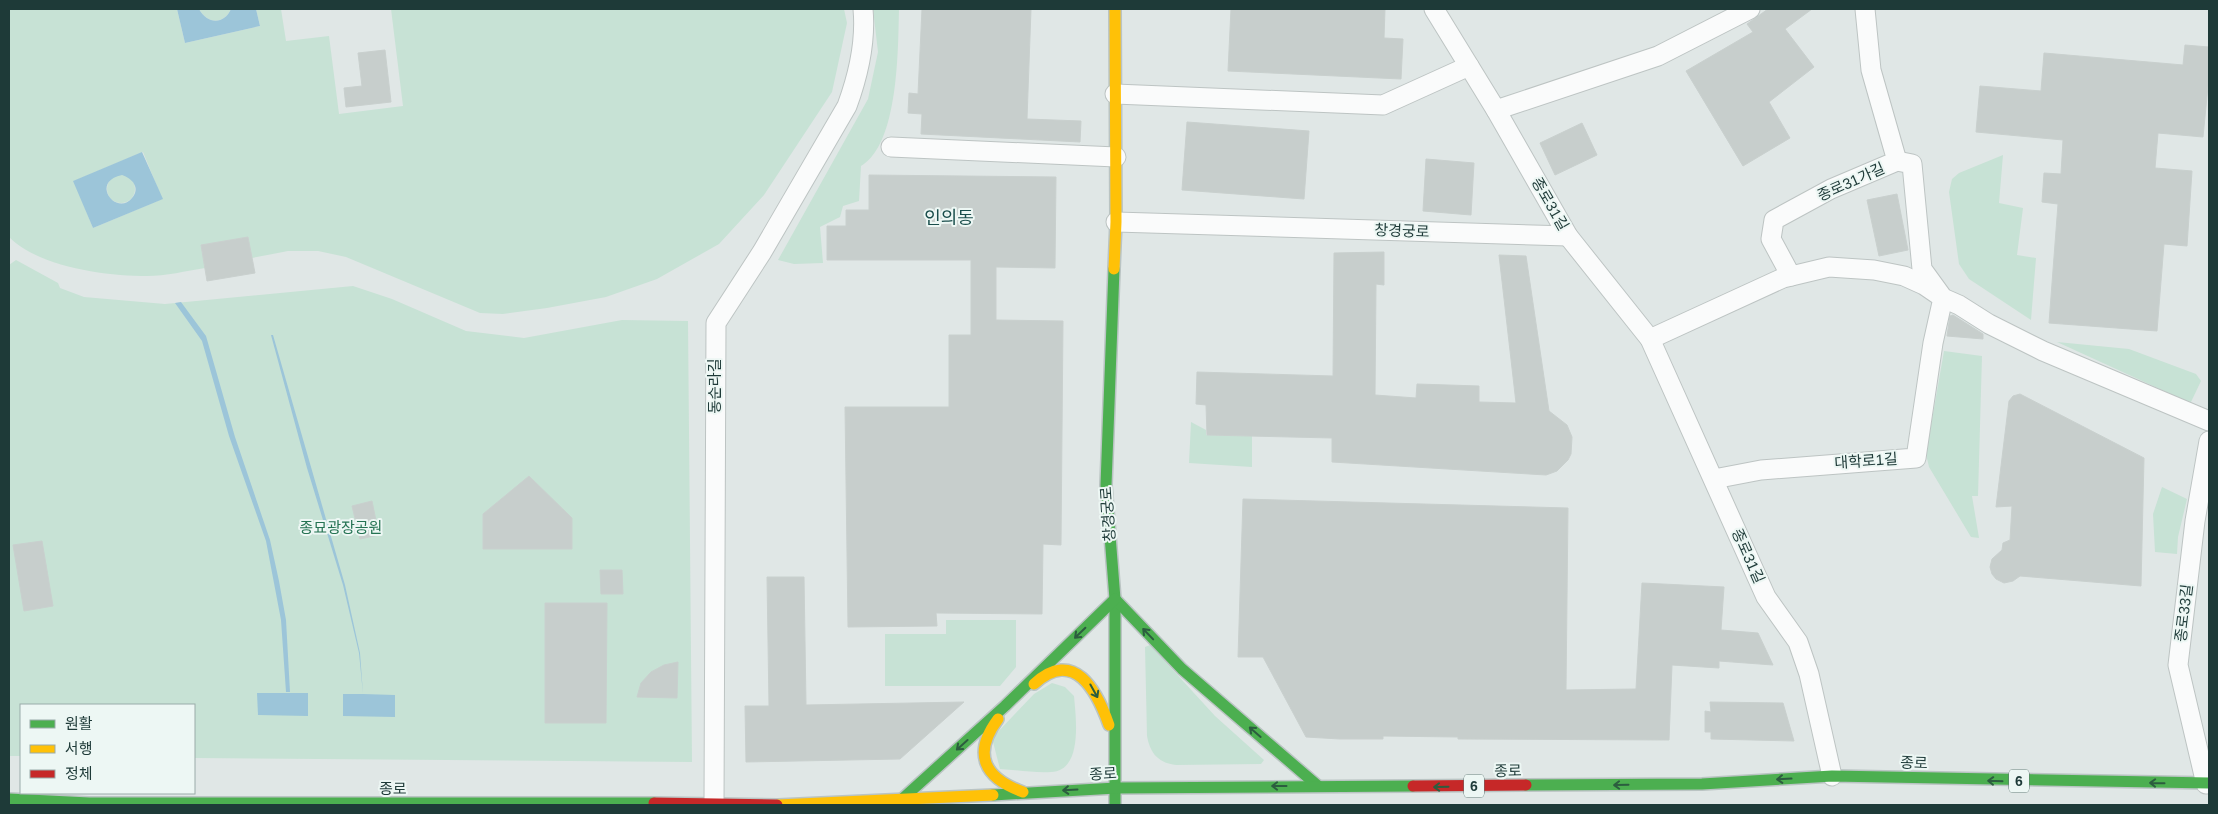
<svg xmlns="http://www.w3.org/2000/svg" width="2218" height="814" font-family="Arial,'Noto Sans KR',sans-serif">
  <style>
    .green { fill: #c7e2d5; fill-rule: evenodd }
    .water { fill: #9cc5d9; fill-rule: evenodd }
    .building { fill: #c7cecc; stroke: #c9d0ce }
    .lines { fill: none; stroke-linecap: round; stroke-linejoin: round }
    .street-casing { stroke: #bdc4c3; stroke-width: 21 }
    .fast-casing { stroke: #bac4c3; stroke-width: 14 }
    .slow-casing { stroke: #bac4c3; stroke-width: 14 }
    .jam-casing { stroke: #bac4c3; stroke-width: 14 }
    .street { stroke: #fafbfb; stroke-width: 19 }
    .fast { stroke: #4caf50; stroke-width: 11 }
    .slow { stroke: #ffc107; stroke-width: 11 }
    .jam { stroke: #c62828; stroke-width: 11 }
    .oneway { stroke: #2c5d3f }
    .labels { text-anchor: middle; stroke-width: 4; stroke-linejoin: round; paint-order: stroke }
    .shield { fill: #edf7f4; stroke: #5c7370; stroke-width: 1 }
    .shield-label { font-size: 14px; font-weight: bold; fill: #1e3a38 }
    .street-label { font-size: 15px; fill: #1e3a38; stroke: #edf7f4 }
    .park-label { font-size: 15px; fill: #257353; stroke: #edf7f4 }
    .quarter-label { font-size: 18px; fill: #194d4b; stroke: #edf7f4 }
  </style>
  <rect width="100%" height="100%" fill="#e0e7e6"/>
  <g class="green">
    <path d="M9 9H177L185 43 260 26 256 9H281L286 41 329 36 339 114 403 106 391 9H844L847 23 832 92 764 195 719 244 657 279 606 297 547 308 503 314 480 313 346 257 318 251H288L252 258 248 237 201 245 205 268C186 271 166 276 147 276 105 276 39 267 9 237ZM143 152 162 199 93 228 74 181Z"/>
    <path d="M199 9H231C224 25 207 24 199 9Z"/>
    <path d="M873 9H899C898 48 899 144 861 166L859 201 843 206 840 217 820 227 823 263 794 264 778 260 868 99 878 52Z"/>
    <polygon points="2003,155 1999,203 2023,208 2017,255 2036,258 2031,320 1969,279 1959,264 1949,192 1952,179 1959,173"/>
    <circle cx="121" cy="189" r="14"/>
    <polygon points="16,260 58,283 60,288 84,297 165,304 353,286 392,299 466,331 524,338 622,320 688,321 692,762 194,758 194,705 21,705 21,756 9,756 9,265"/>
    <polygon points="2057,342 2129,349 2196,374 2201,381 2191,402 2186,401"/>
    <polygon points="1944,351 1982,356 1978,496 1972,496 1979,538 1971,537 1929,467 1926,454"/>
    <polygon points="1191,422 1206,430 1206,435 1252,436 1252,467 1189,463"/>
    <polygon points="2162,487 2187,499 2178,537 2177,554 2155,552 2153,514"/>
    <polygon points="946,620 1016,620 1016,667 1000,686 885,686 885,634 946,634"/>
    <path d="M1150 645 1215 716 1264 760 1261 764 1176 765C1158 763 1150 753 1147 736L1145 647Z"/>
    <path d="M1052 683 1065 687 1074 696C1076 718 1083 771 1051 772 1034 773 1017 770 1000 769L992 738 1034 694Z"/>
  </g>
  <g class="water">
    <path d="M177 9H199C207 24 224 25 231 9H256L260 26 185 43Z"/>
    <path d="M142 152 163 199 93 228 73 181ZM122 175C132 178 141 188 132 198 117 217 89 182 122 175Z"/>
    <polygon points="181,302 206,336 235,437 270,540 279,581 286,620 290,692 286,692 281,620 266,541 229,436 202,341 175,303"/>
    <polygon points="271,335 273,335 345,585 360,653 363,694 395,695 395,717 343,716 343,694 363,694 359,653 343,585 307,468"/>
    <polygon points="257,693 308,693 308,716 258,715"/>
  </g>
  <g class="building">
    <polygon points="922,9 1031,9 1027,119 1081,121 1080,142 921,134 922,114 908,113 909,93 918,94"/>
    <polygon points="1231,9 1385,9 1384,38 1403,39 1401,79 1228,71"/>
    <polygon points="1768,9 1812,9 1785,29 1814,67 1769,102 1790,138 1743,166 1686,71 1753,32 1747,24"/>
    <polygon points="2185,45 2209,47 2209,76 2203,137 2158,133 2155,168 2192,171 2187,246 2164,244 2157,331 2049,323 2058,204 2042,202 2044,173 2061,174 2063,140 1976,132 1980,86 2041,91 2044,53 2183,65"/>
    <polygon points="385,50 391,102 346,107 344,88 362,86 358,53"/>
    <polygon points="1187,122 1309,131 1304,199 1182,190"/>
    <polygon points="1582,123 1597,155 1555,175 1540,143"/>
    <polygon points="1426,159 1474,163 1471,215 1423,211"/>
    <polygon points="869,175 1056,177 1055,268 996,267 996,320 1063,321 1061,545 1043,544 1042,614 936,613 937,626 848,627 845,407 949,407 949,335 971,335 971,260 827,260 827,226 846,226 846,210 869,210"/>
    <polygon points="1897,194 1908,250 1879,256 1867,200"/>
    <polygon points="248,237 255,273 207,281 201,245"/>
    <polygon points="1384,252 1384,285 1376,284 1375,395 1416,398 1417,384 1479,386 1479,402 1516,403 1499,255 1526,256 1549,411 1567,425 1572,437 1571,454 1568,460 1557,471 1546,475 1332,462 1332,438 1207,435 1206,405 1196,404 1197,372 1333,376 1334,253"/>
    <polygon points="1953,315 1983,334 1983,339 1947,336 1950,316"/>
    <polygon points="2020,394 2144,458 2141,586 2020,576 2013,581 2004,583 1996,579 1992,574 1990,567 1992,559 2002,550 2003,543 2010,540 2012,506 1996,507 2009,401 2013,396"/>
    <polygon points="529,476 572,518 572,549 483,549 483,514"/>
    <polygon points="1243,499 1568,508 1566,690 1636,689 1642,583 1724,587 1721,630 1758,633 1773,665 1719,661 1719,668 1672,665 1669,740 1458,739 1458,737 1383,736 1383,739 1340,739 1306,737 1263,657 1238,657"/>
    <polygon points="372,501 379,535 360,539 352,506"/>
    <polygon points="42,541 53,606 24,611 13,545"/>
    <polygon points="600,570 622,570 623,594 601,594"/>
    <polygon points="767,577 804,577 806,705 964,702 900,759 746,762 745,706 769,706"/>
    <polygon points="545,603 607,603 606,723 545,723"/>
    <polygon points="678,662 677,698 637,697 641,683 651,672 664,665"/>
    <polygon points="1710,702 1783,703 1794,741 1711,739 1711,732 1705,732 1705,711 1711,712"/>
  </g>
  <g class="lines">
    <defs>
      <g id="street">
        <polyline points="1434,9 1496,110 1568,236 1650,339 1766,597 1798,642 1809,674 1832,776"/>
        <polyline points="1115,94 1383,105 1469,66"/>
        <polyline points="1496,110 1658,56 1750,9"/>
        <polyline points="891,147 1116,157"/>
        <polyline points="1897,161 1912,164 1922,269 1943,298 1959,305 1989,324 2043,351 2209,421"/>
        <polyline points="1116,222 1568,236"/>
        <polyline points="1791,276 1771,239 1774,220 1831,189 1897,161 1871,70 1865,9"/>
        <polyline points="1650,339 1783,278 1829,267 1874,270 1904,276 1924,285 1943,298 1933,343 1916,458 1761,470 1714,479"/>
        <polyline points="2206,784 2178,665 2195,521 2209,441"/>
        <path d="M714 803 716 323 762 252 847 106C858 76 866 41 863 9"/>
      </g>
      <g id="fast">
        <polyline points="1114,269 1106,485 1115,599 1115,805"/>
        <polyline points="1115,599 1182,669 1318,786"/>
        <polyline points="1526,785 1702,784 1832,776 2209,783"/>
        <polyline points="993,795 1116,788 1413,786"/>
        <polyline points="9,799 89,803 654,803"/>
        <polyline points="900,801 1005,706 1115,599"/>
      </g>
      <g id="slow">
        <polyline points="1114,269 1116,222 1115,9"/>
        <path d="M1034 684C1074 647 1097 691 1109 725"/>
        <path d="M998 719C972 754 984 778 1023 792"/>
        <polyline points="778,805 993,795"/>
      </g>
      <g id="jam">
        <polyline points="1413,786 1526,785"/>
        <polyline points="654,803 777,805"/>
      </g>
    </defs>
    <use href="#street" class="street-casing"/>
    <use href="#fast" class="fast-casing"/>
    <use href="#slow" class="slow-casing"/>
    <use href="#jam" class="jam-casing"/>
    <use href="#street" class="street"/>
    <use href="#fast" class="fast"/>
    <use href="#slow" class="slow"/>
    <use href="#jam" class="jam"/>
  </g>
  <defs><path id="oneway-shaft" d="M-6 0H5M1.5-3L5.5 0L1.5 3" fill="none" stroke-width="1.6" stroke-linecap="round" stroke-linejoin="round" transform="scale(1.25)"/></defs>
  <g class="oneway">
    <use href="#oneway-shaft" transform="translate(1080 633) rotate(136)"/>
    <use href="#oneway-shaft" transform="translate(1148 634) rotate(-134)"/>
    <use href="#oneway-shaft" transform="translate(1094 691) rotate(61)"/>
    <use href="#oneway-shaft" transform="translate(1255 732) rotate(-139)"/>
    <use href="#oneway-shaft" transform="translate(962 745) rotate(138)"/>
    <use href="#oneway-shaft" transform="translate(1784 779) rotate(177)"/>
    <use href="#oneway-shaft" transform="translate(1995 781) rotate(-178)"/>
    <use href="#oneway-shaft" transform="translate(2157 783) rotate(-179)"/>
    <use href="#oneway-shaft" transform="translate(1621 785) rotate(179)"/>
    <use href="#oneway-shaft" transform="translate(1279 786) rotate(180)"/>
    <use href="#oneway-shaft" transform="translate(1441 787) rotate(179)"/>
    <use href="#oneway-shaft" transform="translate(1070 790) rotate(177)"/>
  </g>
  <g class="labels">
    <g class="shield">
      <rect x="2009" y="769.5" width="20" height="23" rx="4"/>
      <rect x="1464" y="774.5" width="20" height="23" rx="4"/>
    </g>
    <g class="shield-label">
      <text x="2019" y="786">6</text>
      <text x="1474" y="791">6</text>
    </g>
    <g class="street-label">
      <text transform="translate(1851 182) rotate(-24)" y="5">종로31가길</text>
      <text transform="translate(1550 204) rotate(60)" y="5">종로31길</text>
      <text transform="translate(1402 231) rotate(2)" y="5">창경궁로</text>
      <text transform="translate(715 386) rotate(-90)" y="5">동순라길</text>
      <text transform="translate(1866 461) rotate(-4)" y="5">대학로1길</text>
      <text transform="translate(1108 514) rotate(-94)" y="5">창경궁로</text>
      <text transform="translate(1748 556) rotate(66)" y="5">종로31길</text>
      <text transform="translate(2184 613) rotate(-83)" y="5">종로33길</text>
      <text transform="translate(1914 763) rotate(2)" y="5">종로</text>
      <text transform="translate(1508 771) rotate(-1)" y="5">종로</text>
      <text transform="translate(1103 774) rotate(-3)" y="5">종로</text>
      <text x="393" y="794">종로</text>
    </g>
    <g class="park-label">
      <text x="341" y="533">종묘광장공원</text>
    </g>
    <g class="quarter-label">
      <text x="949" y="224">인의동</text>
    </g>
  </g>
  <rect width="2218" height="814" fill="none" stroke="#1e3a38" stroke-width="20"/>
  <rect x="20" y="704" width="175" height="90" fill="#edf7f4" stroke="#9aaba9"/>
  <rect x="30" y="720" width="25" height="8" fill="#4caf50" stroke="#9aaba9"/>
  <text x="65" y="729" font-size="15" fill="#1e3a38">원활</text>
  <rect x="30" y="745" width="25" height="8" fill="#ffc107" stroke="#9aaba9"/>
  <text x="65" y="754" font-size="15" fill="#1e3a38">서행</text>
  <rect x="30" y="770" width="25" height="8" fill="#c62828" stroke="#9aaba9"/>
  <text x="65" y="779" font-size="15" fill="#1e3a38">정체</text>
</svg>
